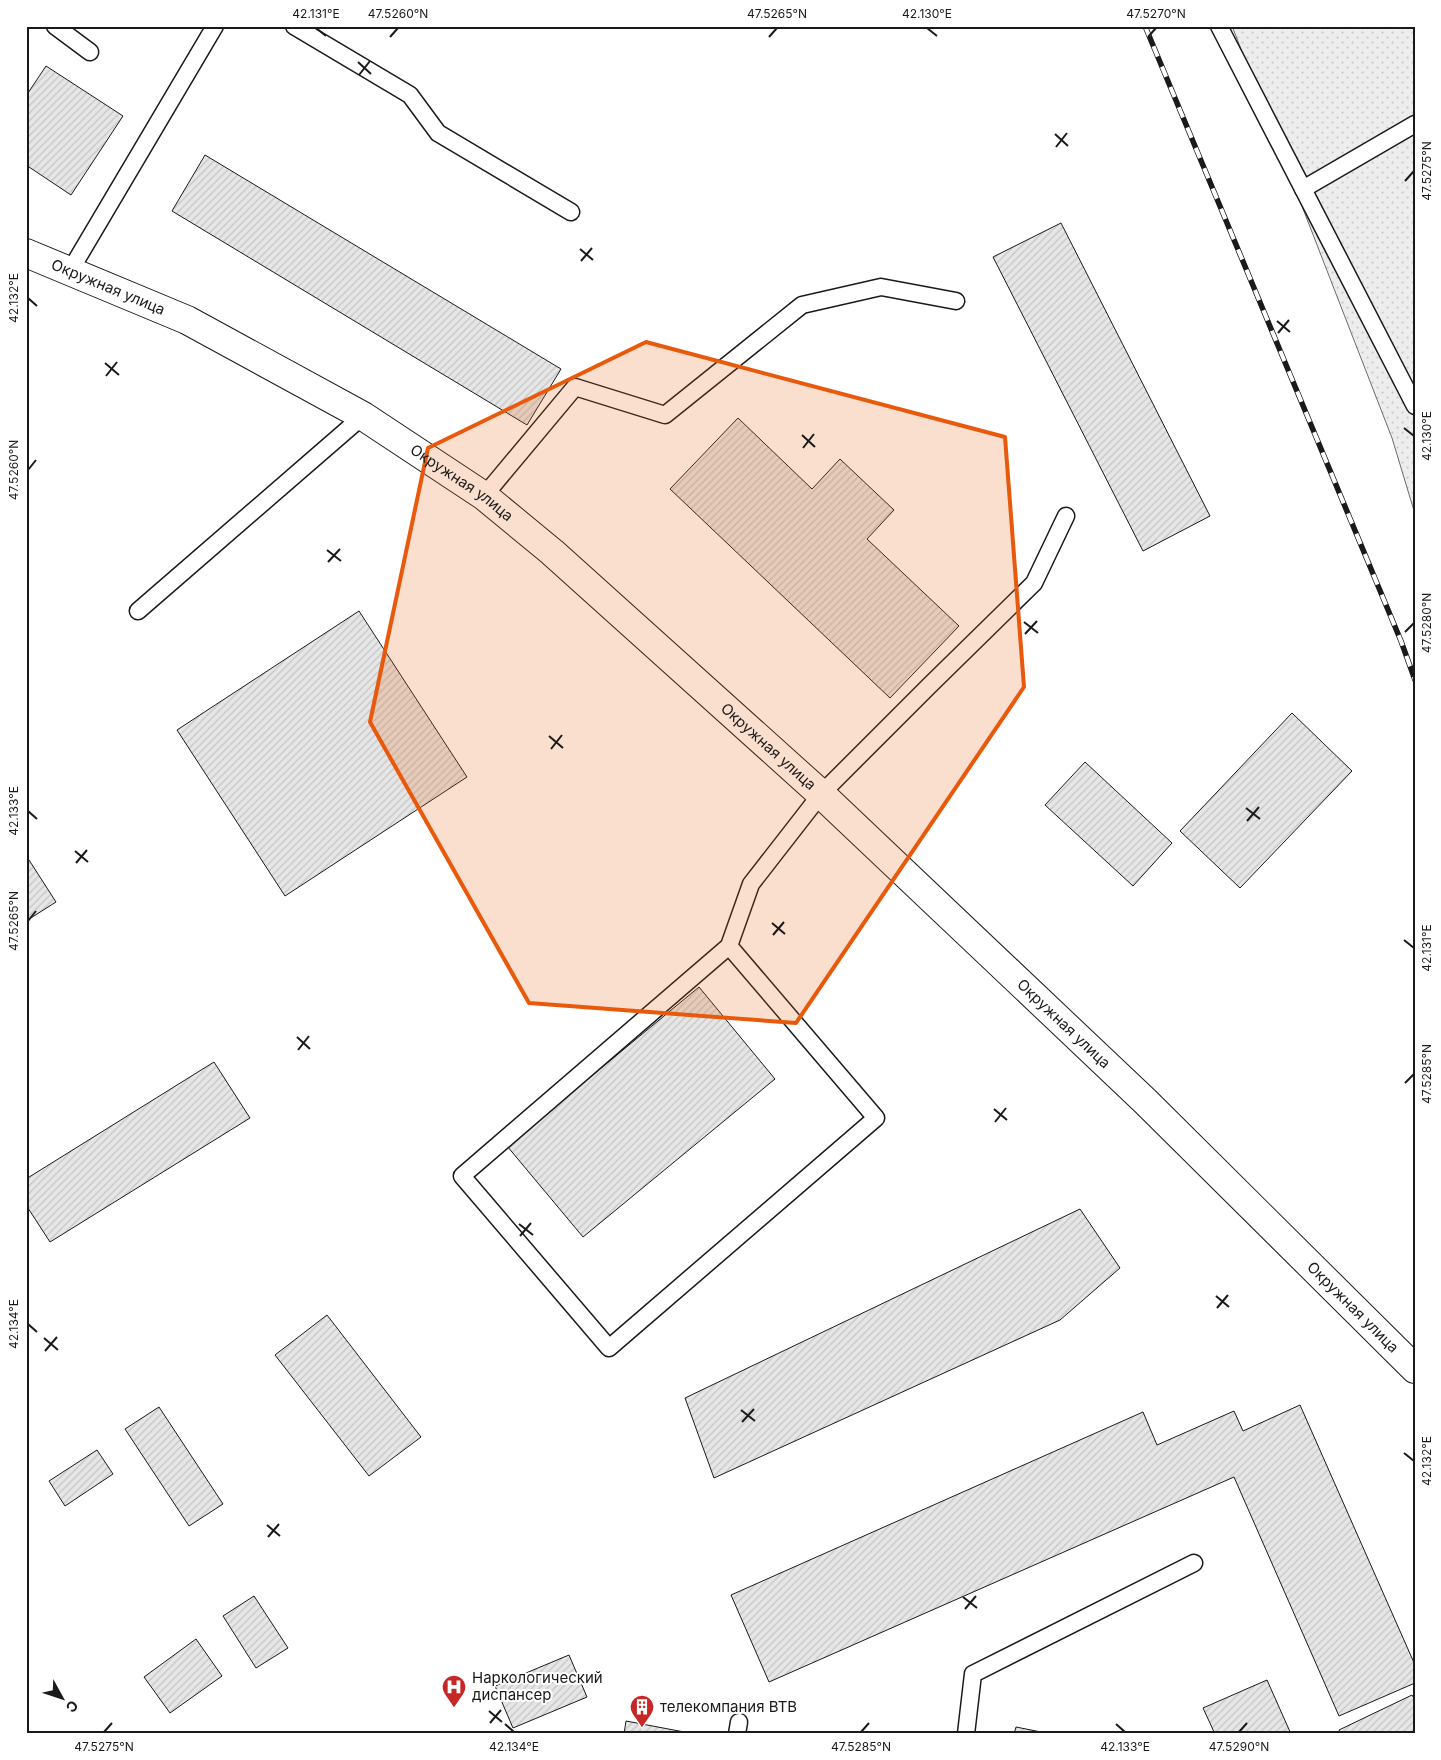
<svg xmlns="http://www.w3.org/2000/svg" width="1441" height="1760" font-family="Inter,sans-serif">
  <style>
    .garden { fill: url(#garden-dots); stroke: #6a6a6a }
    .building { fill: url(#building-hatch); stroke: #1a1a1a }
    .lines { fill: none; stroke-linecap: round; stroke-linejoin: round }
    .lane-casing { stroke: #1a1a1a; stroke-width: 19 }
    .secondary-casing { stroke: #1a1a1a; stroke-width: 30 }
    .lane { stroke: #fff; stroke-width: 16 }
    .secondary { stroke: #fff; stroke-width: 28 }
    .rail-casing { stroke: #1a1a1a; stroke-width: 5.5 }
    .rail { stroke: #fff; stroke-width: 4; stroke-dasharray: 11; stroke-linecap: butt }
    .marked { fill: #e8590c; fill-opacity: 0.2; stroke: #e8590c; stroke-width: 4; stroke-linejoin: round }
    .ticks { fill: none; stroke: #1a1a1a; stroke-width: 2 }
    .labels { text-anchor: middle; stroke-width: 4; stroke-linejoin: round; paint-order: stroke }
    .street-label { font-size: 15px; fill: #1a1a1a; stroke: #fff }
    .poi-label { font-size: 15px; fill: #1a1a1a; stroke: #fff; text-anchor: start }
    .neatline { fill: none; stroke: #1a1a1a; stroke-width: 2 }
    .ticks-label { font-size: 12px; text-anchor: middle; fill: #1a1a1a }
  </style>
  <defs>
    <pattern id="garden-dots" width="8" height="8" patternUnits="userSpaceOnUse" patternTransform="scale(1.25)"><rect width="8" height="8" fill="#ededed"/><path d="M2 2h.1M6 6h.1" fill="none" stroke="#cbcbcb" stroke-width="1.8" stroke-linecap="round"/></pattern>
    <pattern id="building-hatch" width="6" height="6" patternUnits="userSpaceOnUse" patternTransform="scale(1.25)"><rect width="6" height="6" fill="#e6e6e6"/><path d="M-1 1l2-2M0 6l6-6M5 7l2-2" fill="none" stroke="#c5c5c5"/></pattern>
  </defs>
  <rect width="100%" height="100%" fill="#fff"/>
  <polygon class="garden" points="1232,26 1415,26 1415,514 1392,438"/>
  <g class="building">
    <polygon points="46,66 123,116 71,195 26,165 26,96"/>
    <polygon points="205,155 561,369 527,425 172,211"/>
    <polygon points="1061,223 1210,516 1143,551 993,257"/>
    <polygon points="738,418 812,489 840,459 894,510 867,539 959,626 890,698 670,489"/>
    <polygon points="359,611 467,777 285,896 177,730"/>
    <polygon points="1292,713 1352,771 1240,888 1180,831"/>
    <polygon points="1085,762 1172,843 1133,886 1045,805"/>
    <polygon points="29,860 56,902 26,921 26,861"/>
    <polygon points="699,987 775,1079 583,1237 507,1146"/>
    <polygon points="214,1062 250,1118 50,1242 26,1205 26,1179"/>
    <polygon points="1080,1209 1120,1268 1060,1320 714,1478 685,1398"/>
    <polygon points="327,1315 421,1437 369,1476 275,1355"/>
    <polygon points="1300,1405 1415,1665 1415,1683 1339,1716 1234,1477 769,1682 731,1595 1143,1412 1157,1445 1234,1411 1243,1431"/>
    <polygon points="159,1407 223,1504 189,1526 125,1429"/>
    <polygon points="97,1450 113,1474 65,1506 49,1481"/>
    <polygon points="254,1596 288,1648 256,1668 223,1616"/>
    <polygon points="196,1639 222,1676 170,1713 144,1677"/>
    <polygon points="569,1655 587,1697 513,1728 495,1686"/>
    <polygon points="1267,1680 1291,1734 1215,1734 1203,1708"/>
    <polygon points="1412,1695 1415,1700 1415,1734 1341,1734 1339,1730"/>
    <polygon points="626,1721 695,1734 624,1734"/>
    <polygon points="1016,1727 1051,1734 1014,1734"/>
  </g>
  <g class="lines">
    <defs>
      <g id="lane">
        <polyline points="55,26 90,52"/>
        <polyline points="294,26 410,95 438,133 571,212"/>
        <polyline points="1219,26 1415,406"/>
        <polyline points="1303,189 1415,124"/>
        <polyline points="70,271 215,26"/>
        <polyline points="484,496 575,387 665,415 802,305 881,287 956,301"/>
        <polyline points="138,611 363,416"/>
        <polyline points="729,946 876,1118 609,1348 462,1176 729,946 751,884 821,794 930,685 1034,583 1066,516"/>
        <polyline points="737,1734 739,1722"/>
        <polyline points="966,1734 973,1674 1194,1563"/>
      </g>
      <g id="secondary">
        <path id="s1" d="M26 253 187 320 363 416 484 496 552 552 821 794 1145 1101 1415 1369"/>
      </g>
    </defs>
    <use href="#lane" class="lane-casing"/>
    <use href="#secondary" class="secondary-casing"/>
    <use href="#lane" class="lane"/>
    <use href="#secondary" class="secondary"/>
    <defs>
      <polyline id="rail" points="1145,26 1401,641 1415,680"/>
    </defs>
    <use href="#rail" class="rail-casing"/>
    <use href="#rail" class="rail"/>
  </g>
  <path class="marked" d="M646 342 1005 437 1024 687 796 1023 529 1003 370 722 428 448Z"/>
  <path class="ticks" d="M316 28 326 36M927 28 937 36M390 37 398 28M769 37 777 28M1148 37 1156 28M358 62 371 74M359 75 370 61M1055 134 1068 146M1056 147 1067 133M1405 181 1414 171M580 249 593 260M581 261 592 248M28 298 37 306M1277 321 1290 332M1278 333 1289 320M105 363 119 375M106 376 117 362M1404 428 1414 436M802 435 815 447M803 448 814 434M28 470 36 460M327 550 341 561M328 562 340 549M1024 622 1038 633M1405 632 1414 623M1025 634 1037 621M549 736 563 748M551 749 562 735M1246 808 1260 819M28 811 37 819M1247 821 1259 807M75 851 88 862M76 863 87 850M28 921 36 911M772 923 785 934M773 935 784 922M1404 940 1414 948M297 1037 310 1049M298 1050 309 1036M1405 1083 1414 1074M994 1109 1007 1120M995 1122 1006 1108M519 1224 533 1235M520 1236 531 1223M1216 1296 1229 1307M1217 1308 1228 1295M28 1324 37 1332M44 1338 58 1350M45 1351 57 1337M741 1410 755 1421M742 1422 754 1409M1404 1453 1414 1461M267 1525 280 1536M268 1537 279 1524M963 1597 977 1608M965 1609 976 1596M489 1711 502 1722M490 1723 501 1710M505 1724 514 1732M1116 1724 1125 1732M104 1732 112 1723M861 1732 869 1723M1239 1732 1247 1723"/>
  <defs>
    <symbol id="hospital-pin" viewBox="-11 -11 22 30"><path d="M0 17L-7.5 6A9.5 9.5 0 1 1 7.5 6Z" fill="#c62828" stroke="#fff"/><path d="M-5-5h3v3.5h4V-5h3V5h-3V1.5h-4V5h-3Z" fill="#fff"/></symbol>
    <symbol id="building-pin" viewBox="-11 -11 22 30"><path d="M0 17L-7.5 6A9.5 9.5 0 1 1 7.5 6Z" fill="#c62828" stroke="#fff"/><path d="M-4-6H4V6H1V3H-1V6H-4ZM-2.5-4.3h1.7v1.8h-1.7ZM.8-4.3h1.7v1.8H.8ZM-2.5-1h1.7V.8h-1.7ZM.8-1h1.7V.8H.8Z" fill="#fff"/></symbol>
  </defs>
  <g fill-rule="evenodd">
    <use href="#hospital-pin" x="440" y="1673" width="28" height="38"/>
    <use href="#building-pin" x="628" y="1693" width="28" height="38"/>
  </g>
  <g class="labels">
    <g class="street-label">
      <text dy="5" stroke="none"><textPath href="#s1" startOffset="89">Окружная улица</textPath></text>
      <text dy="5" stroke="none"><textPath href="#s1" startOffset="494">Окружная улица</textPath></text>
      <text dy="5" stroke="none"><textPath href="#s1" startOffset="899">Окружная улица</textPath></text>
      <text dy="5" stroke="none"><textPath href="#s1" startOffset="1304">Окружная улица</textPath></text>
      <text dy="5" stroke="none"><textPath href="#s1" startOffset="1709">Окружная улица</textPath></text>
    </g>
    <g class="poi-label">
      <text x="472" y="1683">Наркологический<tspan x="472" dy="17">диспансер</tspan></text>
      <text x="660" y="1712">телекомпания ВТВ</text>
    </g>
  </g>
  <rect width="1441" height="1760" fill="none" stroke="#ffffff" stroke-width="55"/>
  <g transform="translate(62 1698) rotate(130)" stroke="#ffffff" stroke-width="4" paint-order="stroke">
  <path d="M0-4L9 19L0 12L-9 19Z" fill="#1a1a1a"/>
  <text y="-8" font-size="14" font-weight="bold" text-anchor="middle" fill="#1a1a1a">С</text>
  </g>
  <rect x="28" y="28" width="1386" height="1704" class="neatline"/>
  <g class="ticks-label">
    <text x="316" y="18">42.131°E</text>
    <text x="398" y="18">47.5260°N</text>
    <text x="777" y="18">47.5265°N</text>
    <text x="927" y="18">42.130°E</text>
    <text x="1156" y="18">47.5270°N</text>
    <text transform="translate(1427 171) rotate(-90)" y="4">47.5275°N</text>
    <text transform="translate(14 298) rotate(-90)" y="4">42.132°E</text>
    <text transform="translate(1427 436) rotate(-90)" y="4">42.130°E</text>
    <text transform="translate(14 470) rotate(-90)" y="4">47.5260°N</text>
    <text transform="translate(1427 623) rotate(-90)" y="4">47.5280°N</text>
    <text transform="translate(14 811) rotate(-90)" y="4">42.133°E</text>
    <text transform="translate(14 921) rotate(-90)" y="4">47.5265°N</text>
    <text transform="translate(1427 948) rotate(-90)" y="4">42.131°E</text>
    <text transform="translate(1427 1074) rotate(-90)" y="4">47.5285°N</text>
    <text transform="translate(14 1324) rotate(-90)" y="4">42.134°E</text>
    <text transform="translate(1427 1461) rotate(-90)" y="4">42.132°E</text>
    <text x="104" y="1751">47.5275°N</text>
    <text x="514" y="1751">42.134°E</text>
    <text x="861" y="1751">47.5285°N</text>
    <text x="1125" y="1751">42.133°E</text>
    <text x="1239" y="1751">47.5290°N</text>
  </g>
</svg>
